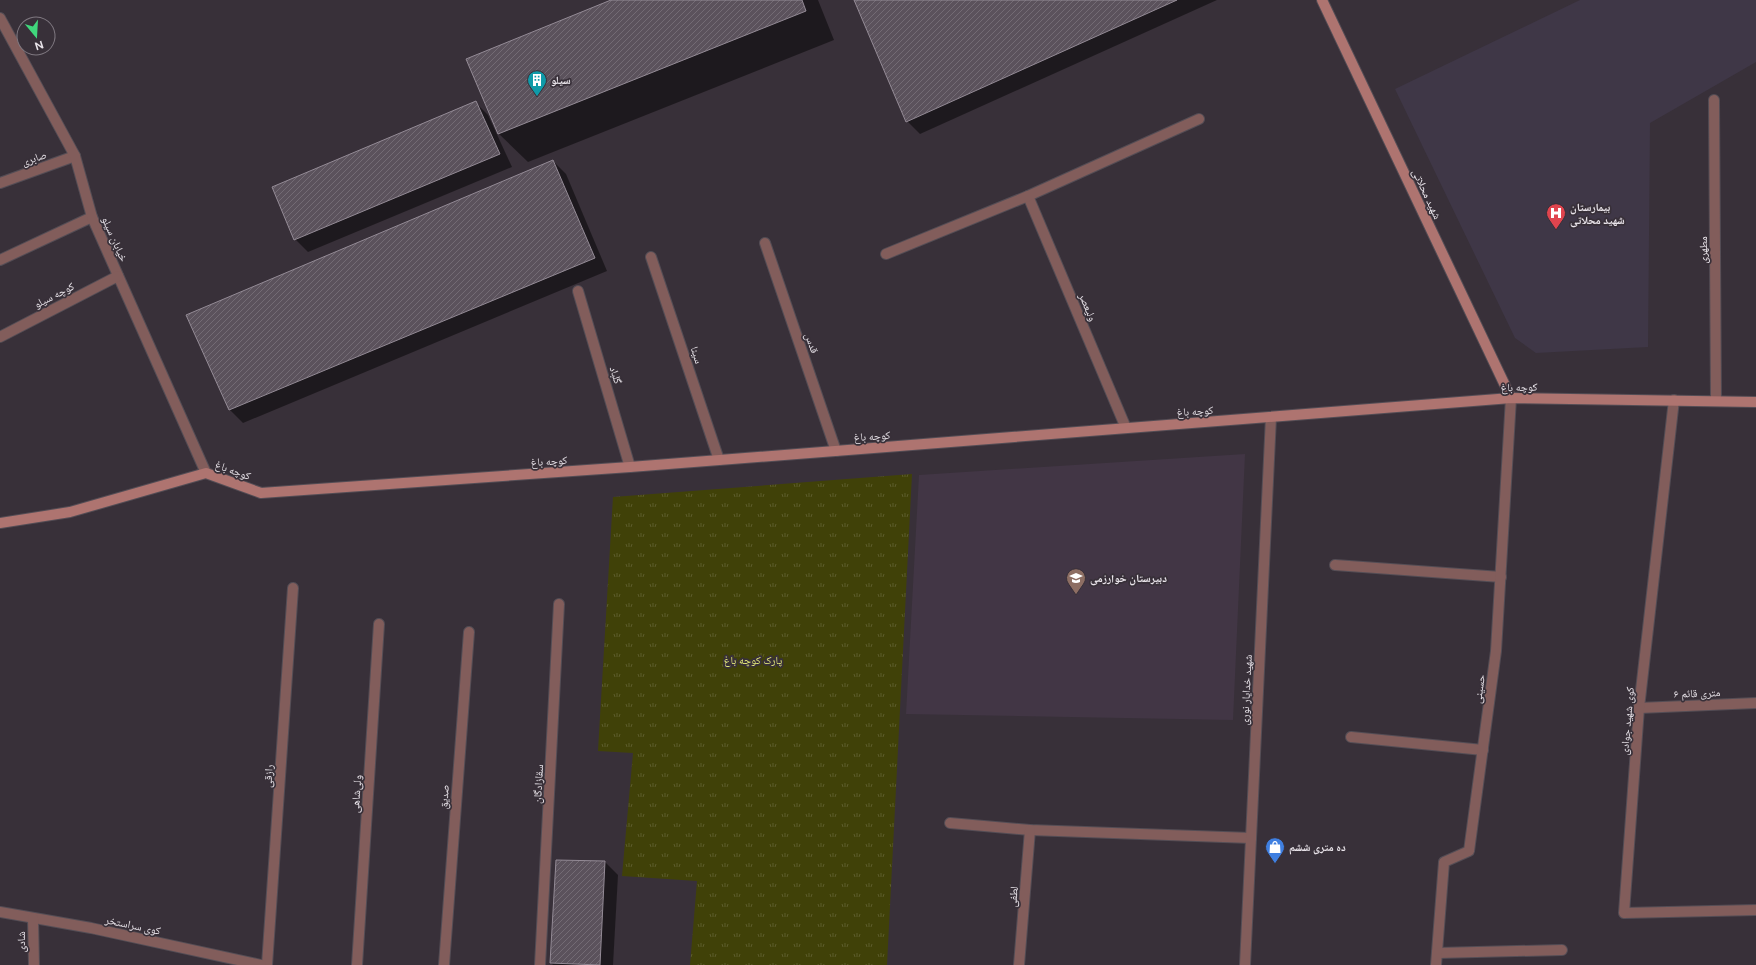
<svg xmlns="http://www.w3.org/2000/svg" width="1756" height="965" font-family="Figtree,'Noto Naskh Arabic',sans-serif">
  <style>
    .built { fill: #423645 }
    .medical { fill: #3f3747 }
    .grass { fill: url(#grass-tufts) }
    .shadow { fill: #0007 }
    .building { fill: url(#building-hatch); stroke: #948b96 }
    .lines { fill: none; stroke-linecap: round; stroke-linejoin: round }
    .lane-casing { stroke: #544d55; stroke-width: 12 }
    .street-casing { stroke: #544d55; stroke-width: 12 }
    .secondary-casing { stroke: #544d55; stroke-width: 12 }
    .lane { stroke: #825d5b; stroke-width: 10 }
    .street { stroke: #825d5b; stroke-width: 10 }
    .secondary { stroke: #ae7470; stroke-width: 10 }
    .labels { text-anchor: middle; stroke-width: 3.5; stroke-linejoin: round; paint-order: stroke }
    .poi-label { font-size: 11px; font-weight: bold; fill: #e9e4ea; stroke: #383039; text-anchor: start }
    .street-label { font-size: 11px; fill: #e9e4ea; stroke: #383039 }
    .park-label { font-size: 11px; fill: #e6eb78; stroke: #383039 }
  </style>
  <defs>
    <pattern id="grass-tufts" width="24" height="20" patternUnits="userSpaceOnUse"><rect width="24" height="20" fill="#404108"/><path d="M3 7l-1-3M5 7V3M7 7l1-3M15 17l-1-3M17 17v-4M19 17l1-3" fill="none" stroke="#5c5c2c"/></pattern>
    <pattern id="building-hatch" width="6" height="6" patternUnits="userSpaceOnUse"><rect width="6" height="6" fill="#5b525c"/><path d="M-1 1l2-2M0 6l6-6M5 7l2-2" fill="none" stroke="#736b74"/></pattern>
  </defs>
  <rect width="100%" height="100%" fill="#383039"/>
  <polygon class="built" points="1245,454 1233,720 906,714 919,475"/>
  <polygon class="medical" points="1580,0 1756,0 1756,62 1650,123 1648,347 1536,353 1515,338 1395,89"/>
  <polygon class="grass" points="912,474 887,965 690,965 697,881 622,876 633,753 598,751 613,497"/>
  <g class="shadow">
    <polygon points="614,0 818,0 834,40 528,162 499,134 467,60"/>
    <polygon points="855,0 1217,0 920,134 907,121"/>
    <polygon points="476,103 488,115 512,167 308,252 295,239"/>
    <polygon points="553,161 566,174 607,271 243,423 230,410 187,316"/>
    <polygon points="557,861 605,862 618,875 613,965 553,965 551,963"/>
  </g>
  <g class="building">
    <polygon points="611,0 802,0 806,11 498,134 466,59"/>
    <polygon points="854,0 1177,0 906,122"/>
    <polygon points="476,101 500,154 294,240 272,187"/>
    <polygon points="553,160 595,258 229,410 186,315"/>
    <polygon points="556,860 605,861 600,965 550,963"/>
  </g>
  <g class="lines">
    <defs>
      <g id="lane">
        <polyline points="0,183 75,156"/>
        <polyline points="1028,196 1126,428"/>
        <polyline points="765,243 836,451"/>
        <polyline points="886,254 1028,196 1199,119"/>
        <polyline points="651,257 719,460"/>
        <polyline points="0,260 92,217"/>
        <polyline points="578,291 630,467"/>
        <polyline points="1335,565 1501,577"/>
        <polyline points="1639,708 1756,703"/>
        <polyline points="1351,737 1483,750"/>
        <polyline points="950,823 1030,830 1251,838"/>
        <polyline points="1437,953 1562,950"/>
        <polyline points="267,965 293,588"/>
        <polyline points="357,965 379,624"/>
        <polyline points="444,965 469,632"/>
        <polyline points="540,965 559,604"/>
        <polyline points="1019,965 1030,830"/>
        <polyline points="1436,965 1444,862 1469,851 1496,651 1511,398"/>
      </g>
      <g id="street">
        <polyline points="0,18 75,156 92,217 206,473"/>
        <polyline points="1714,100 1716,401"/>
        <polyline points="0,337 118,276"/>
        <polyline points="1674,400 1639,708 1624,913 1756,910"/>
        <polyline points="0,912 91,928 261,965"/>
        <polyline points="33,918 34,965"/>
        <polyline points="1245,965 1271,417"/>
      </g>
      <g id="secondary">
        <polyline points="1322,0 1511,398"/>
        <polyline points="0,523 70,512 206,473 261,493 630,467 1511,398 1756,402"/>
      </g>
    </defs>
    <use href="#lane" class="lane-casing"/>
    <use href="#street" class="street-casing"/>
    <use href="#secondary" class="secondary-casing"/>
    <use href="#lane" class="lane"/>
    <use href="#street" class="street"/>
    <use href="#secondary" class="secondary"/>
  </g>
  <defs>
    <symbol id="building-pin" viewBox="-11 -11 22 30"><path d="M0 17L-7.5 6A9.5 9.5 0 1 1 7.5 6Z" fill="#0f9aa8" stroke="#383039"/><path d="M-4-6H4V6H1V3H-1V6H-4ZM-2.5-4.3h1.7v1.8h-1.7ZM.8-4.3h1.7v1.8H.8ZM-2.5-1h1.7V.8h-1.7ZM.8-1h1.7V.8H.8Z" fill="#fff"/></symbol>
    <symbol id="hospital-pin" viewBox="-11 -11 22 30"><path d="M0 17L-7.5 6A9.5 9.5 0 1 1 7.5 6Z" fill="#e0444e" stroke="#383039"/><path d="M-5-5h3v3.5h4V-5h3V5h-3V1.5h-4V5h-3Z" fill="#fff"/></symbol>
    <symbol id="school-pin" viewBox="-11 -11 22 30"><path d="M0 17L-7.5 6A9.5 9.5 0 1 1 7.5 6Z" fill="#8d6e63" stroke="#383039"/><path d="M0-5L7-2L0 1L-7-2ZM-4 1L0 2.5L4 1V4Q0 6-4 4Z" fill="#fff"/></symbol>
    <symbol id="shop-pin" viewBox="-11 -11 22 30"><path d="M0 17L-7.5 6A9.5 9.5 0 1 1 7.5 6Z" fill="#3f7fe0" stroke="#383039"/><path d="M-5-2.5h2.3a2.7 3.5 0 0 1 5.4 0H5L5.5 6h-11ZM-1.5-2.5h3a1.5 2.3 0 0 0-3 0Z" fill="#fff"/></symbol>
  </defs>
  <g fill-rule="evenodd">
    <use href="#building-pin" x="526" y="69" width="22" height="30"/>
    <use href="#hospital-pin" x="1545" y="202" width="22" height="30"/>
    <use href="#school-pin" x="1065" y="567" width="22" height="30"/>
    <use href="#shop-pin" x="1264" y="836" width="22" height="30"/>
  </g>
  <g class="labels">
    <g class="poi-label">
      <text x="551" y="84">سیلو</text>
      <text x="1570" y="211">بیمارستان<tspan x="1570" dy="13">شهید محلاتی</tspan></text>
      <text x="1090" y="582">دبیرستان خوارزمی</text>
      <text x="1289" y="851">ده متری ششم</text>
    </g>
    <g class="street-label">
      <text transform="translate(34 158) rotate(-19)" y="4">صابری</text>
      <text transform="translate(1427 194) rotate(65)" y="4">شهید محلاتی</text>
      <text transform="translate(115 239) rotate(66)" y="4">خیابان سیلو</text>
      <text transform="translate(1703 250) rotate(-90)" y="4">مطهری</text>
      <text transform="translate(54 295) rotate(-27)" y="4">کوچه سیلو</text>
      <text transform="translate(1088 307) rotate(67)" y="4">ولیعصر</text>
      <text transform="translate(812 343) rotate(71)" y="4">قدس</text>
      <text transform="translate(697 355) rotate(72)" y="4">سینا</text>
      <text transform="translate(616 375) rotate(73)" y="4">گلباد</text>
      <text transform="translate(1519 387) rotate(-1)" y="4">کوچه باغ</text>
      <text transform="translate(1195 411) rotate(-4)" y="4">کوچه باغ</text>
      <text transform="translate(872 436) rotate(-4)" y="4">کوچه باغ</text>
      <text transform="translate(549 461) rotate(-4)" y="4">کوچه باغ</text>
      <text transform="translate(233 470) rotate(20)" y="4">کوچه باغ</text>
      <text transform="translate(1479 689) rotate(-82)" y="4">حسینی</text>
      <text transform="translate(1246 690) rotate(-87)" y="4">شهید خدایار نوری</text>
      <text transform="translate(1697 693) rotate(-2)" y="4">۶ متری قائم</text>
      <text transform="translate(1627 721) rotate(-85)" y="4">کوی شهید جوادی</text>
      <text transform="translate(268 776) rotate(-86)" y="4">رازقی</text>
      <text transform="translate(538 784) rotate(-87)" y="4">سقازادگان</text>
      <text transform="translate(356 794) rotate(-86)" y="4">ولی‌شاهی</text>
      <text transform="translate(444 797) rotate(-86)" y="4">صدیق</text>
      <text transform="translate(1013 897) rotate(-85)" y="4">لطفی</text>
      <text transform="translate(133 925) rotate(12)" y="4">کوی سراستخر</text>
      <text transform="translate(21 942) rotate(-91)" y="4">شادی</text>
    </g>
    <g class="park-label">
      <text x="753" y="664">پارک کوچه باغ</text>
    </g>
  </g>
  <g transform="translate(36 36) rotate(162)"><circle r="19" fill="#383039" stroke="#7f7880"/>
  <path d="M0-3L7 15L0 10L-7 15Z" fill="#40d77c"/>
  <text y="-6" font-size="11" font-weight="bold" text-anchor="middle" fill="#e9e4ea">N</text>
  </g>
</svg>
